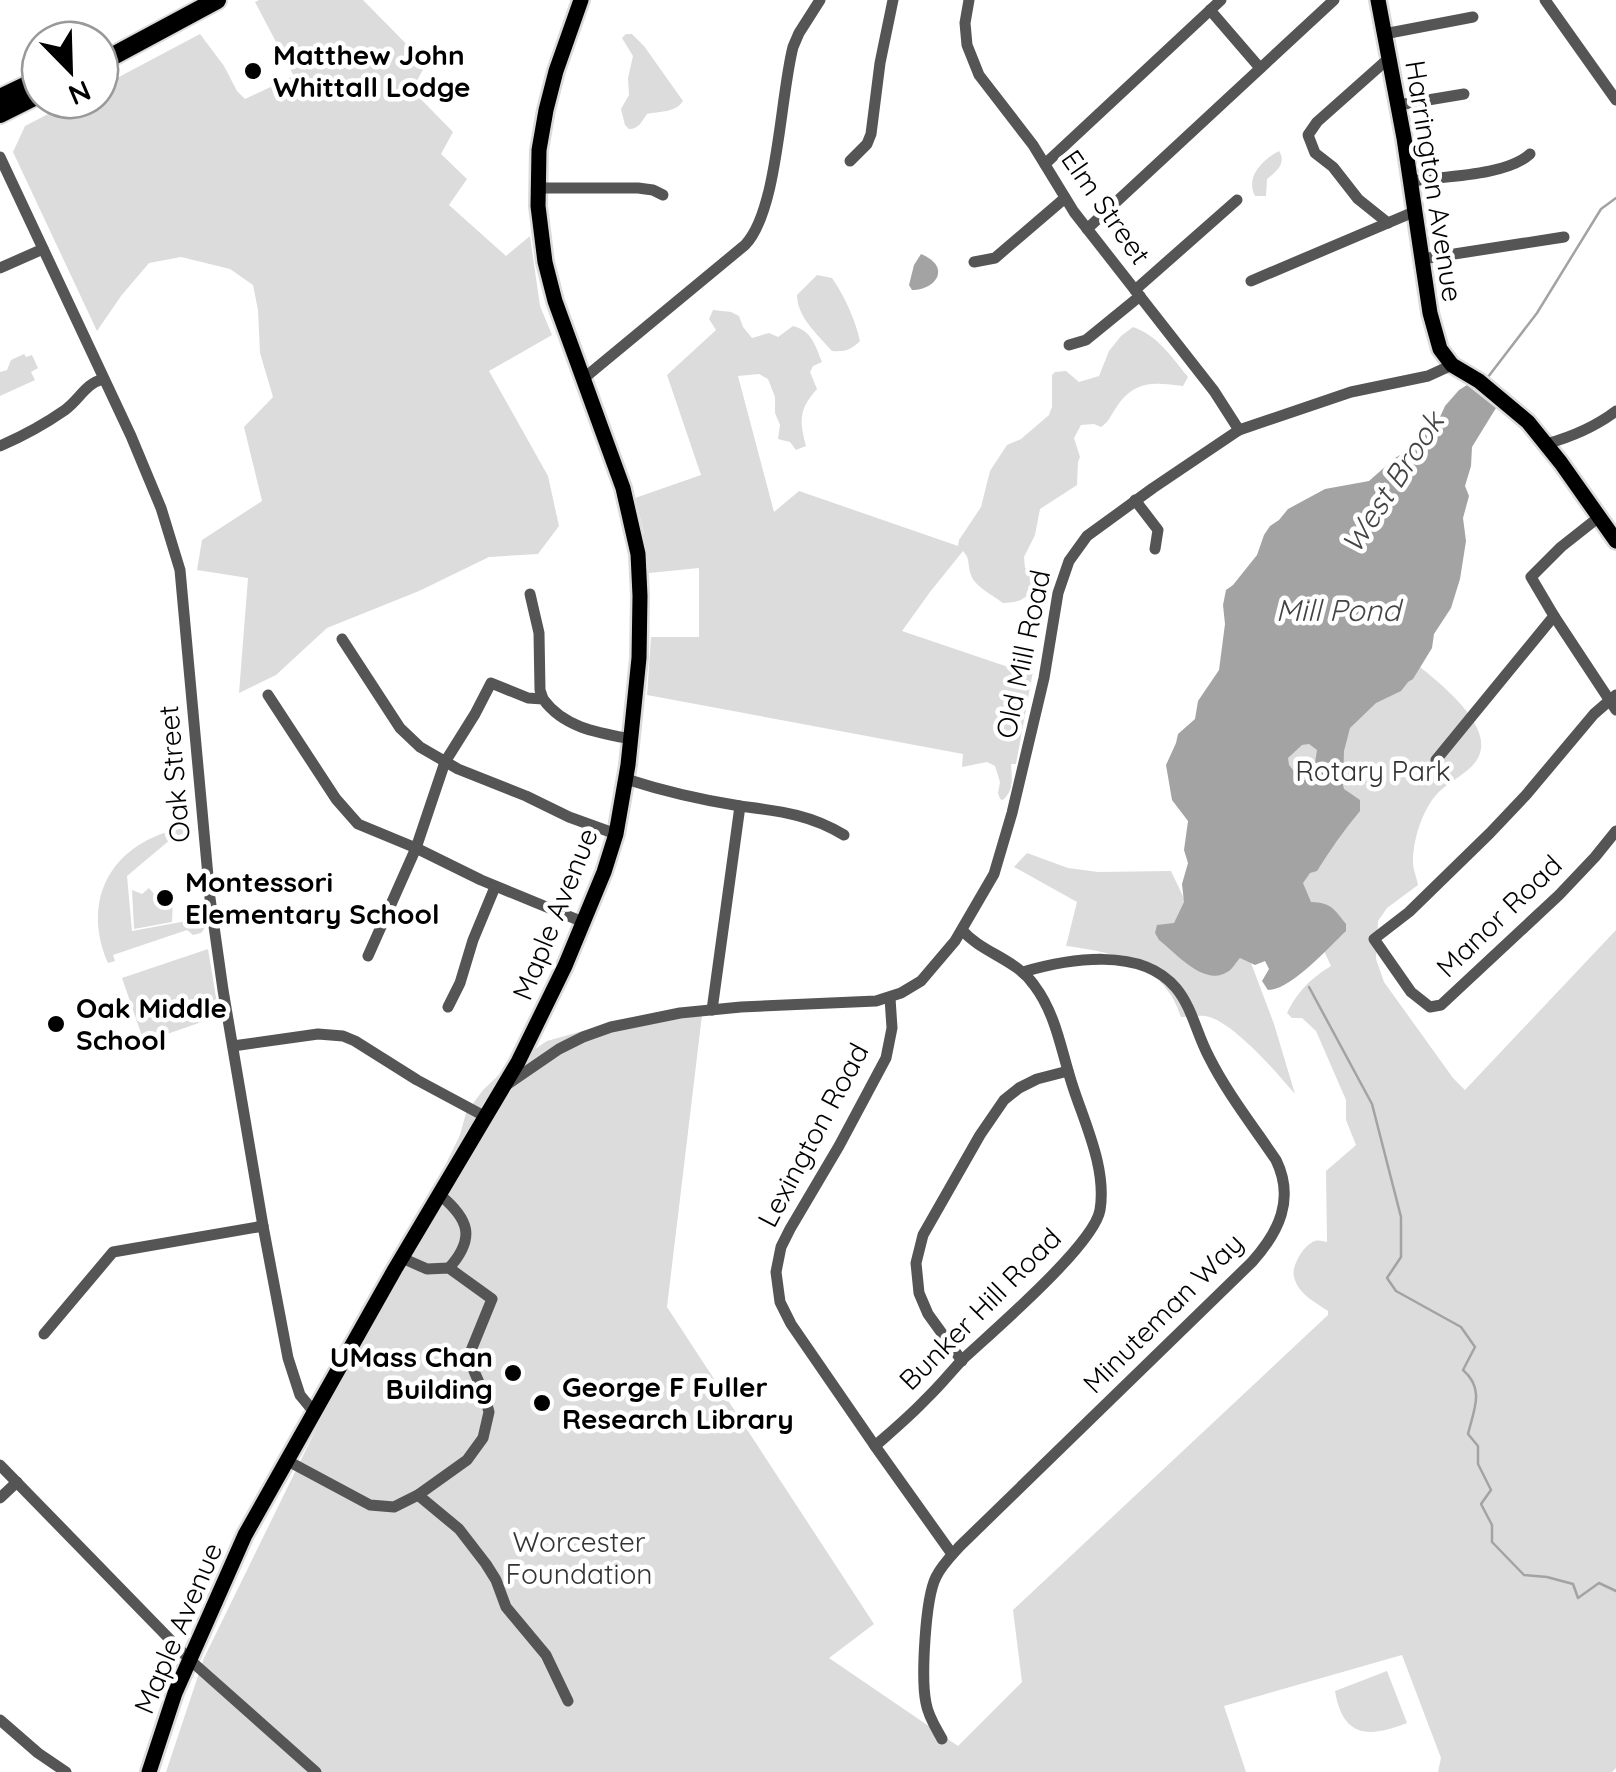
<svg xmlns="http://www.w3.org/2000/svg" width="1616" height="1772" font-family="Quicksand,sans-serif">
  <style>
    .green { fill: #dcdcdc }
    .water { fill: #a3a3a3; fill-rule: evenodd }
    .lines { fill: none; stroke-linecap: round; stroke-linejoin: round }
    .stream { stroke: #a3a3a3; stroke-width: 2.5 }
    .major-casing { stroke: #dbdbdb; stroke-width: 20 }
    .highway-casing { stroke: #dbdbdb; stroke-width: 22 }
    .minor { stroke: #555; stroke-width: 11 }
    .major { stroke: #000; stroke-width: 15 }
    .highway { stroke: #000; stroke-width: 18 }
    .poi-dot { fill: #000; stroke: #fff; stroke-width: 4 }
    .labels { text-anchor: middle; stroke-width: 9; stroke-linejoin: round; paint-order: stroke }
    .poi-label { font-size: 28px; font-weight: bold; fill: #000; stroke: #fff; text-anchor: start }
    .street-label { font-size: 28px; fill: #000; stroke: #fff }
    .park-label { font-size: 28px; fill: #333; stroke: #fff }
    .water-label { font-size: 30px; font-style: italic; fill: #444; stroke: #fff }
  </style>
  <rect width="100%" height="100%" fill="#fff"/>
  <g class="green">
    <polygon points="259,0 363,0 426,64 412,90 453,132 441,154 467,179 449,205 506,256 530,236 540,306 552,335 489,371 548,476 559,526 538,554 489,557 419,591 327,628 276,675 239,693 248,578 197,570 202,540 262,501 244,427 273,397 260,353 258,310 253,285 230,269 181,257 149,263 121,296 97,331 13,152 25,126 75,100 100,100 100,87 200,34 224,66 237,91 245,99 294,76 255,2"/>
    <path d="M626 34H632L644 46 683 101C675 113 660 111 647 114 642 121 639 129 629 129L625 125 621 109 629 95 628 78 633 56 622 38Z"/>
    <path d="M1279 151C1287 163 1276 172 1267 179L1266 196H1255C1245 177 1262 160 1279 151Z"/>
    <path d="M817 275 832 278C845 297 855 319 860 341 851 350 845 352 832 351 818 335 797 317 797 295Z"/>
    <path d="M713 310 731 312 739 316 743 327 752 338 769 333 778 337 793 326C812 331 815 345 822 362L813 366 810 372 817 389C799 409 799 420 806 446L796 450 790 442 778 439 780 425 775 413V397L768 379 759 374 738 376 774 512 799 491 958 546 959 540 981 507 990 471 1007 445 1021 439 1049 415 1052 407V375L1055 372 1066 371 1079 382 1099 376 1109 351 1121 336 1133 327C1157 335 1172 357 1188 377L1183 386C1155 382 1133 380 1116 408 1110 416 1109 422 1101 427L1094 424 1081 425 1074 438 1080 457 1078 462 1077 485 1040 509 1035 535 1024 557 1025 568 1035 573 1038 581C1027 598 1024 602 1003 603 994 596 974 586 971 575 967 564 971 560 963 551L930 592 902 631 1017 670 1023 659 1031 655 1035 660 1016 764H1011C1012 778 1014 790 1003 800L1000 799 998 793 1000 782 995 766 987 762 962 767 963 754 647 695 651 637H699V568L649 573 643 529 635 498 701 475 667 375 716 330 709 319Z"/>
    <polygon points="24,354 26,357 32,355 38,368 31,372 35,380 0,396 0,372 7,370 11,360"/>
    <path d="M1420 667C1440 683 1490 723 1480 753 1475 770 1453 779 1441 790 1423 806 1413 839 1413 862 1413 870 1417 878 1418 885L1387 908 1378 921 1376 959 1384 982 1453 1078 1465 1090 1616 930V1768L1612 1772H1438L1441 1758 1402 1655 1224 1706 1246 1772H166L204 1658 460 1135 466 1113 483 1090 503 1071 547 1041 621 1020 703 1007 667 1307 874 1624 829 1658 958 1746 1022 1682 1013 1610 1328 1315V1311C1315 1302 1298 1294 1294 1277 1291 1268 1302 1248 1311 1243 1317 1239 1321 1241 1327 1242L1326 1171 1356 1145 1346 1120V1100L1316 1031 1302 1018H1292L1287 1013C1298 991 1310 979 1331 966L1295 888 1304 784 1270 747Z"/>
    <path d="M191 827 195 831 171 839 127 876 132 931 203 918 205 928 201 933 193 935 187 930 113 955 115 961 108 963C78 893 119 836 191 827Z"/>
    <path d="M1027 853 1068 868 1098 872 1171 871 1210 953H1252L1251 963 1274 1024 1295 1094C1277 1073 1232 1020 1205 1016 1198 1015 1189 1017 1181 1017 1165 965 1116 952 1066 946L1077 902 1014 867Z"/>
    <polygon points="149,888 163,905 173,900 172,922 134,929 132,890 142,894"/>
    <polygon points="208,949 219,1016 144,1042 122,978"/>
    <path d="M1387 1671 1407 1723C1368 1738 1343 1738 1335 1691Z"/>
  </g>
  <g class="water">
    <path d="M921 254C952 267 936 290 912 290L909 285 914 265Z"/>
    <path d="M1467 385 1496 408 1472 447 1471 466 1465 486 1469 496 1463 518 1466 541 1460 579 1451 608 1434 634 1432 648 1413 679 1408 682 1401 691 1376 703 1350 728 1344 751 1343 785 1344 789 1360 800V811C1344 830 1330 850 1317 871L1310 873 1303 883 1311 902C1332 903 1334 909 1346 924V931C1328 948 1291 990 1268 990L1262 981 1269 969 1265 961 1255 965 1240 958C1236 962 1234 967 1229 971 1205 988 1177 954 1159 940L1155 933 1157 925 1174 923 1184 902 1182 884 1188 863 1184 850 1188 821 1172 800 1166 765 1176 743 1178 734 1195 719 1198 701 1219 670 1225 624 1223 605 1226 590 1233 585 1257 555 1264 535 1270 526 1279 520 1288 509 1325 489 1369 481 1395 458 1410 449 1440 417 1445 406 1459 390ZM1309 744 1317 750 1313 776 1302 781 1289 765 1288 758 1302 745Z"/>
  </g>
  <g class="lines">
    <g class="stream">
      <polyline points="1488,377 1537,313 1601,209 1616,198"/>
      <path d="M1309 987 1372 1104 1401 1217V1257L1387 1278 1396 1291 1461 1327 1475 1347 1463 1370C1485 1389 1474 1409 1468 1434L1478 1446V1464L1491 1490 1481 1504 1492 1525V1542L1524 1575 1547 1577 1573 1584 1578 1598 1599 1583 1616 1591"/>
    </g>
    <defs>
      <g id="major">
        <polyline points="1378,0 1404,138 1430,313 1440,349 1452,365 1479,381 1528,422 1561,463 1616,541"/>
        <polyline points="149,1772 175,1693 245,1535 395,1269 518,1062 565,966 604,872 616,834 628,765 639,658 640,596 638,554 623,488 555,301 545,262 538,206 539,150 546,110 556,71 581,0"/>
      </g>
      <g id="highway">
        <polyline points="100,63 217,0"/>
        <polyline points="0,98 40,79"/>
        <polyline points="0,114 40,94"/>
      </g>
    </defs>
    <use href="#major" class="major-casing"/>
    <use href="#highway" class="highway-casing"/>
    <g class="minor">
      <polyline points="969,0 965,23 967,45 979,75 1033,145 1074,212 1214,391 1239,430"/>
      <polyline points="1545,0 1616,100"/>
      <polyline points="1210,10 1260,68"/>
      <polyline points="1384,34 1473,17"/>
      <polyline points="1398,105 1464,94"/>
      <polyline points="0,157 131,436 161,508 180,570 210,898 223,990 263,1226 288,1358 300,1395 314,1412"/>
      <polyline points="850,161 867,144 871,134 880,63 893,0"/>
      <polyline points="1045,164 1221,0"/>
      <path d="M1411 181C1443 176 1506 176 1530 154"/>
      <polyline points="537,188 638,188 653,190 663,195"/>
      <polyline points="1388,223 1358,199 1333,167 1315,153 1308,135 1317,122 1389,58"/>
      <polyline points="1087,229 1334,0"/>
      <polyline points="1422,259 1564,237"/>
      <polyline points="974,262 995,258 1065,198"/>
      <polyline points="0,268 43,249"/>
      <polyline points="1251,281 1416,211"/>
      <polyline points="1135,290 1237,200"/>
      <polyline points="1069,345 1086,340 1140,296"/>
      <path d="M583 379 745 245C778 211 780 97 793 47L799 33 820 0"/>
      <path d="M1546 444C1571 437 1595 427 1616 411"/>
      <path d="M0 446C23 436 45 424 65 410 80 399 85 384 103 379"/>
      <polyline points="1135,500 1158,530 1155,549"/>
      <polyline points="530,594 539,633 540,690 543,699"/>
      <polyline points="1554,616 1616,710"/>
      <polyline points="342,639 400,728 420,747 458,769 526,796 569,817 616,834"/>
      <polyline points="268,695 336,799 358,824 416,848 481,880 583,922"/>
      <polyline points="1616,695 1594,714 1526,795 1490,833 1409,912 1374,939 1411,992 1430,1007 1441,1005 1559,895 1595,857 1616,831"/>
      <polyline points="1436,760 1554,616 1531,577 1561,547 1599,517"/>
      <path d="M626 779C663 791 702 800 740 806 778 811 810 814 844 835"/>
      <path d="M368 956 416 848 445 762 475 714 491 683 528 698 543 699C564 728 599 733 632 739"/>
      <polyline points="448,1007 460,983 473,940 495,887"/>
      <polyline points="712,1010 740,806"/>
      <polyline points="233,1046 318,1034 343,1036 355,1041 417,1080 486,1117"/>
      <polyline points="505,1086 559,1049 583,1037 611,1027 680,1013 741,1007 876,1001 901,993 921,981 955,941 994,874 1012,813 1044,678 1058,593 1069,561 1087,536 1153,488 1239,430 1351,392 1428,376 1452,365"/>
      <path d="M440 1195C469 1219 476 1238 449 1268"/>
      <polyline points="402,1258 427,1269 449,1268 492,1299 470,1353 474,1371 484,1394 489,1412 483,1438 467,1460 418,1495"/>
      <polyline points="44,1334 113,1252 263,1226"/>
      <polyline points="962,1361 928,1314 919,1293 916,1263 923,1235 980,1135 1004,1100 1019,1088 1037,1079 1068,1071"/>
      <polyline points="875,1446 791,1324 780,1302 776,1272 781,1247 790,1229 839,1146 886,1058 892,1028 890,998"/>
      <polyline points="286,1460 370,1505 394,1507 418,1495 459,1529 486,1564 496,1580 506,1607 546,1655 568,1701"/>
      <polyline points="0,1465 190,1660 316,1772"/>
      <polyline points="0,1498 17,1482"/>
      <path d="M952 1554 875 1446C892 1431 910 1416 926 1399 939 1387 950 1373 962 1360 992 1332 1094 1245 1100 1210 1107 1168 1084 1122 1072 1084 1061 1050 1056 1014 1034 985 1016 959 982 953 962 930"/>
      <polyline points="0,1720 38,1753 66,1772"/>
      <path d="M942 1739C936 1728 928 1716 926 1703 921 1679 925 1599 936 1577 941 1566 951 1556 960 1546L1252 1262C1279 1232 1295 1199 1276 1160 1253 1126 1227 1093 1209 1057 1197 1035 1192 1007 1176 988 1141 946 1068 959 1023 972"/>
    </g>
    <use href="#major" class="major"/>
    <use href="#highway" class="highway"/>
  </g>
  <g class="poi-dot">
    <circle cx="253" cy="71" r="10"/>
    <circle cx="165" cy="898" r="10"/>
    <circle cx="56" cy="1024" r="10"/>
    <circle cx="513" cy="1373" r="10"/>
    <circle cx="542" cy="1403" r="10"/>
  </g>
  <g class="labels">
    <g class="poi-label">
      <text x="273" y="65">Matthew John<tspan x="273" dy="32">Whittall Lodge</tspan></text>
      <text x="185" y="892">Montessori<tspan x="185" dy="32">Elementary School</tspan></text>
      <text x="76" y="1018">Oak Middle<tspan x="76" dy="32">School</tspan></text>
      <text x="493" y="1367" text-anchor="end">UMass Chan<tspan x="493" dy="32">Building</tspan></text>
      <text x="562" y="1397">George F Fuller<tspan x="562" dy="32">Research Library</tspan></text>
    </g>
    <g class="street-label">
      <text transform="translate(1434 181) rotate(81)" y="10">Harrington Avenue</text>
      <text transform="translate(1106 207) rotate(55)" y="10">Elm Street</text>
      <text transform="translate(1023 654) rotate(-78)" y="10">Old Mill Road</text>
      <text transform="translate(174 774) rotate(-95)" y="10">Oak Street</text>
      <text transform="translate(555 914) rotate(-68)" y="10">Maple Avenue</text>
      <text transform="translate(1499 916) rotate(-44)" y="10">Manor Road</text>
      <text transform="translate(813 1135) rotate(-62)" y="10">Lexington Road</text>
      <text transform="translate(980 1309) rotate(-45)" y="10">Bunker Hill Road</text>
      <text transform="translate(1163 1313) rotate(-45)" y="10">Minuteman Way</text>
      <text transform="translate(178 1628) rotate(-67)" y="10">Maple Avenue</text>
    </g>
    <g class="park-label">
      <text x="1373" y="781">Rotary Park</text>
      <text x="579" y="1552">Worcester<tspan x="579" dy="32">Foundation</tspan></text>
    </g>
    <g class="water-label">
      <text transform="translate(1393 483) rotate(-57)" y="10">West Brook</text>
      <text x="1338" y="621">Mill Pond</text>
    </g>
  </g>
  <g transform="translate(70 70) rotate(157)"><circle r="48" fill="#ffffff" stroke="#999999" stroke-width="2.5"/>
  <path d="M0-8L18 38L0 25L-18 38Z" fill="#000000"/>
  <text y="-15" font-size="28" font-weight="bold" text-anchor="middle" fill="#000000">N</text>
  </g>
</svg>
